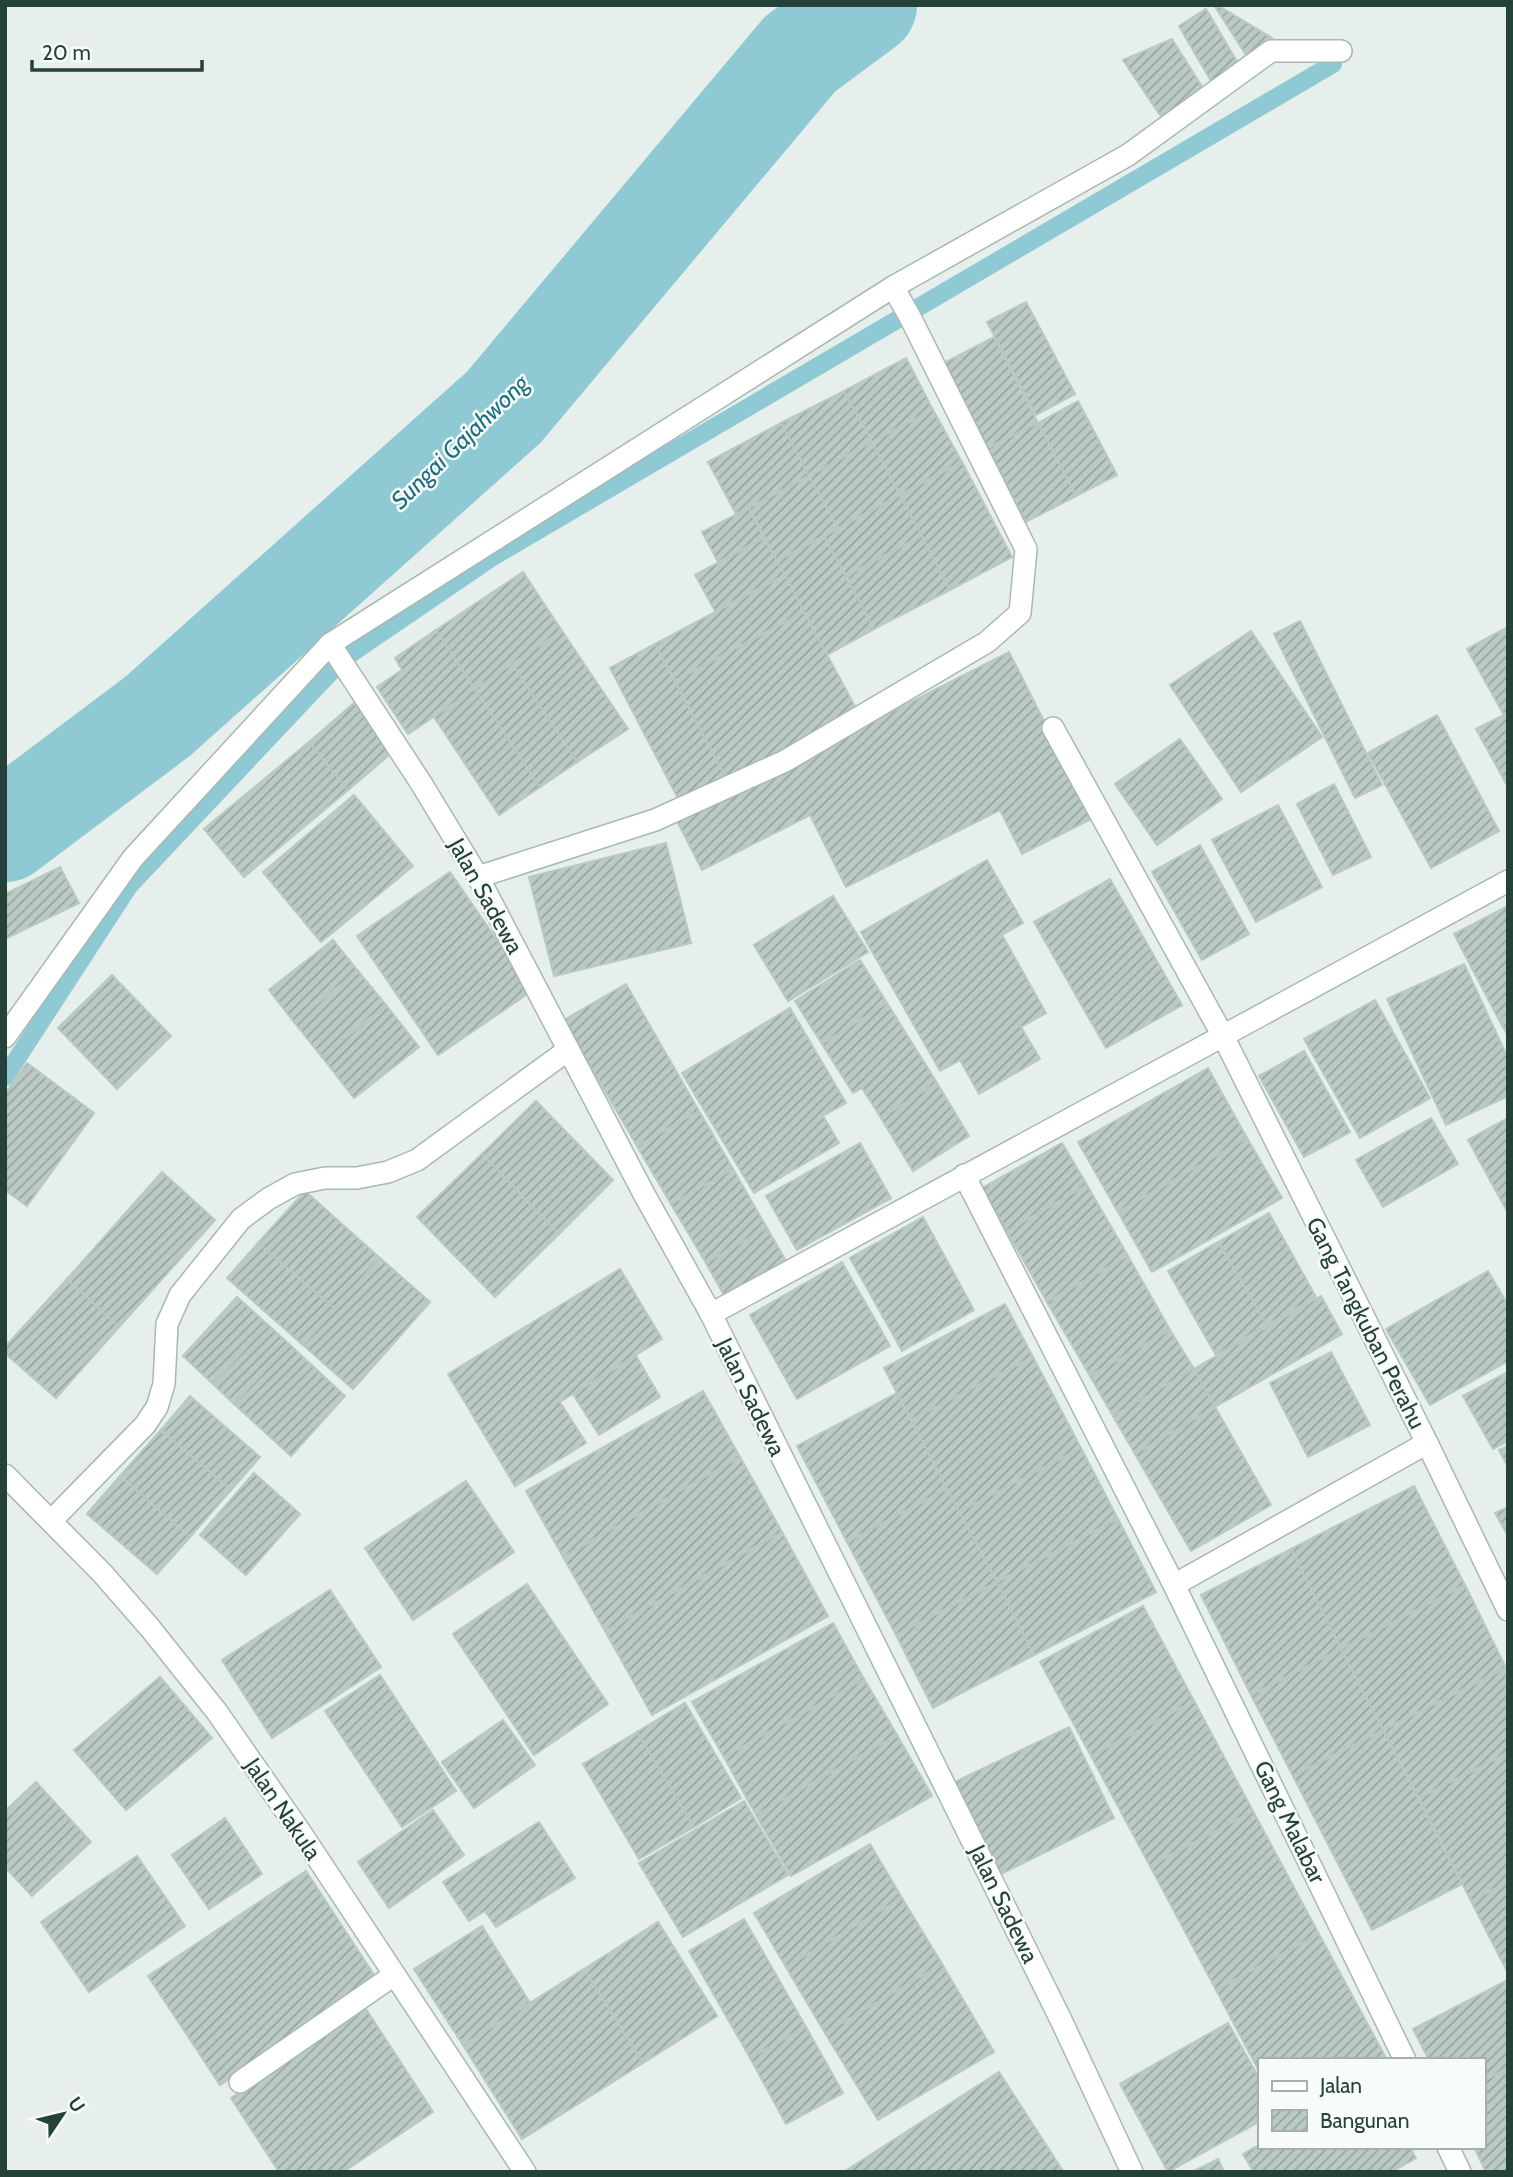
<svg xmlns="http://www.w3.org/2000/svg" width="1513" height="2177" font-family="Cabin,sans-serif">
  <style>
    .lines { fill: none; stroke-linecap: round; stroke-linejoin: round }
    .stream { stroke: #8ec9d4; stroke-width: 18 }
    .river { stroke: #8ec9d4; stroke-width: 102 }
    .building { fill: url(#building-hatch); stroke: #b8c9c2; stroke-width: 2 }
    .service-casing { stroke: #a8b8b2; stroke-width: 24 }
    .minor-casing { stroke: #a8b8b2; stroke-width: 24 }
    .service { stroke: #fff; stroke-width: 21 }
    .minor { stroke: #fff; stroke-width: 21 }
    .labels { text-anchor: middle; stroke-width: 5; stroke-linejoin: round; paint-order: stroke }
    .street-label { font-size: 23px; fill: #24423a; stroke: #f7fbf9 }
    .water-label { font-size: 24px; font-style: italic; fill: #1c6f80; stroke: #f7fbf9 }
  </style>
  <defs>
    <pattern id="building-hatch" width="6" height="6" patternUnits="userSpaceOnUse" patternTransform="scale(1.75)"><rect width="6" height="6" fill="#bbcac4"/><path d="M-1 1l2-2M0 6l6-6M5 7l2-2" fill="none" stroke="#98a6a0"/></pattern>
  </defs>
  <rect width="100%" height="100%" fill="#e6efeb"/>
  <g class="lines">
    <polyline class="stream" points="5,1077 129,886 343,659 491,558 1333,64"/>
    <polyline class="river" points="5,831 158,716 504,407 800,54 866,5"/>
  </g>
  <g class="building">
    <polygon points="1214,5 1217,5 1272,38 1246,55"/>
    <polygon points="1206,9 1239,65 1211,81 1179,26"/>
    <polygon points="1172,39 1206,93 1164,121 1123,60"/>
    <polygon points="1026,302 1075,394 1036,415 987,322"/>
    <polygon points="994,337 1038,423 988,448 944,363"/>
    <polygon points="906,358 933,410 872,442 844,391"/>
    <polygon points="844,391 872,442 809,476 781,423"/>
    <polygon points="1078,401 1117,475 1076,496 1038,423"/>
    <polygon points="933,410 962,462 900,495 872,442"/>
    <polygon points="781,423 809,476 736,514 708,462"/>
    <polygon points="1038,423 1076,496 1026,522 988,448"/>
    <polygon points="872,442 900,495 838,528 809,476"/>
    <polygon points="962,462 1012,557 950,590 900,495"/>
    <polygon points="809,476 838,528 777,561 749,508"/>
    <polygon points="900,495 922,536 846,576 824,536"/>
    <polygon points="749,508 764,538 718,562 702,532"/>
    <polygon points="824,536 874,629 827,655 777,561"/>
    <polygon points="922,536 950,590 874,629 846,576"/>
    <polygon points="764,538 785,575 715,611 695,575"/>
    <polygon points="523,572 562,631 475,689 436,630"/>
    <polygon points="785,575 804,612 675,681 655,644"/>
    <polygon points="804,612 858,712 728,782 675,681"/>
    <polygon points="1300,621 1382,785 1355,798 1274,634"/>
    <polygon points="1508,627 1508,787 1476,729 1504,715 1467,649"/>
    <polygon points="436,630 475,689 408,734 377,687 402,670 395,658"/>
    <polygon points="562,631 628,729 577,762 512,664"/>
    <polygon points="1251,631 1322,737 1241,792 1170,685"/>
    <polygon points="655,644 728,782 682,806 610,668"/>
    <polygon points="1009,652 1093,818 1022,854 1000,810 846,887 810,815 702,870 677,821"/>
    <polygon points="512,664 577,762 540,787 475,689"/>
    <polygon points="475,689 540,787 499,815 434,717"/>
    <polygon points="354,703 394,751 348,790 309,742"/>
    <polygon points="1437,715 1499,831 1431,868 1368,753"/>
    <polygon points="1180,739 1222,799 1157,845 1115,784"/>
    <polygon points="309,742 348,790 244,877 204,829"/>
    <polygon points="1334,784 1371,857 1333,875 1297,804"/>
    <polygon points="354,795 413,866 321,942 263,872"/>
    <polygon points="1278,805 1322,887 1256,922 1212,840"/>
    <polygon points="666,843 691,943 554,976 529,877"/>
    <polygon points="1200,845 1249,934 1202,960 1152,872"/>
    <polygon points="987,860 1023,923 1002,935 1046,1013 1021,1027 1040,1059 979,1094 960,1060 940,1071 861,932"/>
    <polygon points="60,867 79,903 5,939 5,894"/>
    <polygon points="450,872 532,991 438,1055 357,936"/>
    <polygon points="1110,879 1182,1005 1106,1048 1034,922"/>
    <polygon points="833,896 868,952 788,1001 754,945"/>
    <polygon points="1508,906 1508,1015 1499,1020 1454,934"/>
    <polygon points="333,940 358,971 294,1022 269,990"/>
    <polygon points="860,960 887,1003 822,1044 795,1001"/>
    <polygon points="1464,964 1508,1058 1508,1096 1446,1125 1387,999"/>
    <polygon points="358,971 386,1005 322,1057 294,1022"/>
    <polygon points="112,975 171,1036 117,1089 58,1028"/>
    <polygon points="626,984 699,1111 637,1146 564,1020"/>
    <polygon points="1375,1000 1430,1098 1360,1138 1304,1039"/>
    <polygon points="887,1003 937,1083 881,1118 862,1088 853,1093 822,1044"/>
    <polygon points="386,1005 419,1047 354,1098 322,1057"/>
    <polygon points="790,1008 846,1103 823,1116 839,1143 754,1193 682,1073"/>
    <polygon points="1508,1015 1508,1036 1499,1020"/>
    <polygon points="1304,1051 1350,1132 1304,1157 1259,1076"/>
    <polygon points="27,1063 94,1113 27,1206 5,1190 5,1094"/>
    <polygon points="1208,1068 1247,1138 1118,1212 1078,1142"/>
    <polygon points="937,1083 969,1136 913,1171 881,1118"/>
    <polygon points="536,1101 613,1180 559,1234 482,1154"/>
    <polygon points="699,1111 733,1169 671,1204 637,1146"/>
    <polygon points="1431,1118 1458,1164 1383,1207 1356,1160"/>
    <polygon points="1508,1118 1508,1213 1468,1140"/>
    <polygon points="1247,1138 1282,1198 1152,1272 1118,1212"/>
    <polygon points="860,1143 891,1198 797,1250 766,1196"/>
    <polygon points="1062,1143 1087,1185 1007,1231 982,1188"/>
    <polygon points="482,1154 559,1234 495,1297 417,1217"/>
    <polygon points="733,1169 767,1228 706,1263 671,1204"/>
    <polygon points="162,1172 215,1220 119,1327 67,1279"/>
    <polygon points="1087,1185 1128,1256 1047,1302 1007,1231"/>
    <polygon points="305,1191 380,1258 335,1309 258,1243"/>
    <polygon points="1269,1213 1316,1297 1267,1325 1218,1242"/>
    <polygon points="923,1217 974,1310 902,1351 850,1258"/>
    <polygon points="767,1228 786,1261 725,1297 706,1263"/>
    <polygon points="1218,1242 1267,1325 1216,1355 1168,1271"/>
    <polygon points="258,1243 335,1309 303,1345 227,1278"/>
    <polygon points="1128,1256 1170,1330 1090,1376 1047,1302"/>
    <polygon points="380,1258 430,1302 353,1389 303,1345"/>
    <polygon points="842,1262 890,1346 797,1399 750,1315"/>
    <polygon points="620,1269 662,1339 560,1402 586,1443 515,1486 448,1374"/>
    <polygon points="1488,1271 1508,1305 1508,1361 1430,1405 1386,1329"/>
    <polygon points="67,1279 119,1327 56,1398 5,1353 5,1347"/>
    <polygon points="1321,1296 1342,1334 1215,1407 1194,1369"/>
    <polygon points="237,1297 267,1324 213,1384 183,1356"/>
    <polygon points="1005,1304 1033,1357 911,1420 884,1368"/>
    <polygon points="267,1324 289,1344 234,1404 213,1384"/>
    <polygon points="1170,1330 1194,1369 1113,1416 1090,1376"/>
    <polygon points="289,1344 345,1396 291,1456 234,1404"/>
    <polygon points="1331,1352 1370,1425 1308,1457 1270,1383"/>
    <polygon points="636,1356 660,1397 599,1435 573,1394"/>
    <polygon points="1033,1357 1081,1448 959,1512 911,1420"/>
    <polygon points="1194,1369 1215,1407 1135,1454 1113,1416"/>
    <polygon points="1508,1372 1508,1441 1493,1449 1463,1396"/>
    <polygon points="703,1391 740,1457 563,1557 526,1491"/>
    <polygon points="897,1393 947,1489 847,1542 797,1446"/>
    <polygon points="190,1396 260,1457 231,1490 161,1430"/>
    <polygon points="1215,1407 1271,1505 1191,1551 1135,1454"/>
    <polygon points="161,1430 231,1490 190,1537 120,1476"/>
    <polygon points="1508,1446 1508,1467 1499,1450"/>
    <polygon points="1081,1448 1118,1519 997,1582 959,1512"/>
    <polygon points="740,1457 782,1532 605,1631 563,1557"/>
    <polygon points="254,1473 300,1514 246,1575 200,1535"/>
    <polygon points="120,1476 190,1537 157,1574 87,1514"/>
    <polygon points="466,1481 514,1552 413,1620 365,1548"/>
    <polygon points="1414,1486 1465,1585 1341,1649 1291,1549"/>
    <polygon points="947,1489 997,1582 896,1635 847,1542"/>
    <polygon points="1508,1507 1508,1536 1495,1513"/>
    <polygon points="1118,1519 1156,1592 1034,1655 997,1582"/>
    <polygon points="782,1532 828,1616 652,1715 605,1631"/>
    <polygon points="1291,1549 1341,1649 1251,1695 1201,1595"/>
    <polygon points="997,1582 1034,1655 933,1708 896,1635"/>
    <polygon points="527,1584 608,1704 534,1755 453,1634"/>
    <polygon points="1465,1585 1506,1668 1383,1730 1341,1649"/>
    <polygon points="330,1590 381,1667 272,1738 222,1660"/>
    <polygon points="1143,1606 1194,1701 1091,1756 1040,1662"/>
    <polygon points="833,1623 864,1679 724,1757 692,1702"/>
    <polygon points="1341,1649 1383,1730 1293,1776 1251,1695"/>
    <polygon points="1506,1668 1508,1753 1419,1798 1383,1730"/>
    <polygon points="380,1675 456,1791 402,1827 325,1711"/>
    <polygon points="160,1677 212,1738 126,1810 74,1750"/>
    <polygon points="864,1679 897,1735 756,1815 724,1757"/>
    <polygon points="1194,1701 1253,1811 1150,1866 1091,1756"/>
    <polygon points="685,1703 741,1798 694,1827 637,1732"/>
    <polygon points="503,1720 535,1765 474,1808 442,1762"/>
    <polygon points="1069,1727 1114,1818 1001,1874 955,1782"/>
    <polygon points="1383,1730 1462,1884 1372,1930 1293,1776"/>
    <polygon points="637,1732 694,1827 639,1859 583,1764"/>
    <polygon points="897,1735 932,1796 791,1876 756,1815"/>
    <polygon points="1508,1753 1508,1882 1471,1901 1419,1798"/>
    <polygon points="36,1782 91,1842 32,1896 5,1867 5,1811"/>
    <polygon points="744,1801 788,1875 683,1937 639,1863"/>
    <polygon points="433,1810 464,1855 389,1908 358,1862"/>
    <polygon points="1253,1811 1319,1934 1216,1990 1150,1866"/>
    <polygon points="225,1818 262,1874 209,1909 172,1855"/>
    <polygon points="539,1822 575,1878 496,1927 485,1911 469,1921 443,1882"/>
    <polygon points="870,1844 902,1898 786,1967 754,1913"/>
    <polygon points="137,1856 185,1926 89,1992 41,1922"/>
    <polygon points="306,1871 378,1981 220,2085 148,1976"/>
    <polygon points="1508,1882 1508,1973 1471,1901"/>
    <polygon points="902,1898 942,1964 825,2033 786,1967"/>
    <polygon points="744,1919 806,2027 750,2058 689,1951"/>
    <polygon points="658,1922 717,2016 643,2063 584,1969"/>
    <polygon points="482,1926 530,2003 463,2045 414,1969"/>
    <polygon points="1319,1934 1387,2060 1259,2060 1259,2071 1216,1990"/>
    <polygon points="942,1964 994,2052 878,2120 825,2033"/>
    <polygon points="584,1969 643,2063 522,2139 463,2045"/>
    <polygon points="1508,1980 1508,2068 1483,2081 1483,2060 1429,2060 1413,2029"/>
    <polygon points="366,2009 433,2112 343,2172 279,2172 231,2098"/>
    <polygon points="1228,2023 1259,2078 1259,2122 1168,2172 1120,2084"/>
    <polygon points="806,2027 843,2093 786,2124 750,2058"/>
    <polygon points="1508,2068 1508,2172 1486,2172 1474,2147 1483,2147 1483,2081"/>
    <polygon points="999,2072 1063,2171 844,2172"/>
    <polygon points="1259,2145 1259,2147 1410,2147 1416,2158 1391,2172 1254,2172 1243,2154"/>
    <polygon points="1218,2159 1224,2172 1192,2172"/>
  </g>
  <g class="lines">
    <defs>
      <polyline id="service" points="240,2082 394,1975"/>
      <g id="minor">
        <polyline points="330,644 421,783 478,877 644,1194 711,1314 1061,2020 1132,2172"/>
        <polyline points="1053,728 1223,1036 1427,1443 1508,1610"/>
        <polyline points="478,877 655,820 785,761 987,642 1020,613 1026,549 910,317 893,287"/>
        <polyline points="5,1037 133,858 330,644 893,287 1128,155 1271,51 1341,51"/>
        <polyline points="964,1175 1174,1585 1427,1443"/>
        <polyline points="711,1314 1508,881"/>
        <polyline points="5,1475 103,1574 150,1628 217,1712 301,1833 525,2172"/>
        <polyline points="51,1521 145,1425 157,1407 164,1384 167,1324 180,1295 241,1219 268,1199 295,1184 325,1178 357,1178 388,1172 417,1160 568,1050"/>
        <polyline points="1174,1585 1405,2060"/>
        <polyline points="1448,2147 1460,2172"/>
      </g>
    </defs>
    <use href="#service" class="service-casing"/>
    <use href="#minor" class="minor-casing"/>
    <use href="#service" class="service"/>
    <use href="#minor" class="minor"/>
  </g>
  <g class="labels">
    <g class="street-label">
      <text transform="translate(486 896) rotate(61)" y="8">Jalan Sadewa</text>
      <text transform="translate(1366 1323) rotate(63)" y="8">Gang Tangkuban Perahu</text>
      <text transform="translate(751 1397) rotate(64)" y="8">Jalan Sadewa</text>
      <text transform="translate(283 1809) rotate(56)" y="8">Jalan Nakula</text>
      <text transform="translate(1290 1822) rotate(64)" y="8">Gang Malabar</text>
      <text transform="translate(1004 1904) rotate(64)" y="8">Jalan Sadewa</text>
    </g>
    <g class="water-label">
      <text transform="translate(460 442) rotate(-44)" y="8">Sungai Gajahwong</text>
    </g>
  </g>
  <rect width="1513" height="2177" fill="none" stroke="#24423a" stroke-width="14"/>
  <rect x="1258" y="2058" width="228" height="91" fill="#f7fbf9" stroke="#a3b1ad" stroke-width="2"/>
  <rect x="1272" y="2081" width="35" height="10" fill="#ffffff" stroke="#a3b1ad" stroke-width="2"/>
  <text x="1320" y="2093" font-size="21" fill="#24423a">Jalan</text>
  <rect x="1272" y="2110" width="35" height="21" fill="url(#building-hatch)" stroke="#a3b1ad" stroke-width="2"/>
  <text x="1320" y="2128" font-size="21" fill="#24423a">Bangunan</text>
  <g transform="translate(63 2114) rotate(55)" stroke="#f7fbf9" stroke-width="5" paint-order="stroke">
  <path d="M0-5L12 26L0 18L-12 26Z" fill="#24423a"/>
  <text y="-10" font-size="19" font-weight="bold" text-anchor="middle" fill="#24423a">U</text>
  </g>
  <path d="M32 60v10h170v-10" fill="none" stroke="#24423a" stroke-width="3.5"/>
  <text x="42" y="60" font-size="21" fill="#24423a" stroke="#f7fbf9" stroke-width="5" paint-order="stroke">20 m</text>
</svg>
